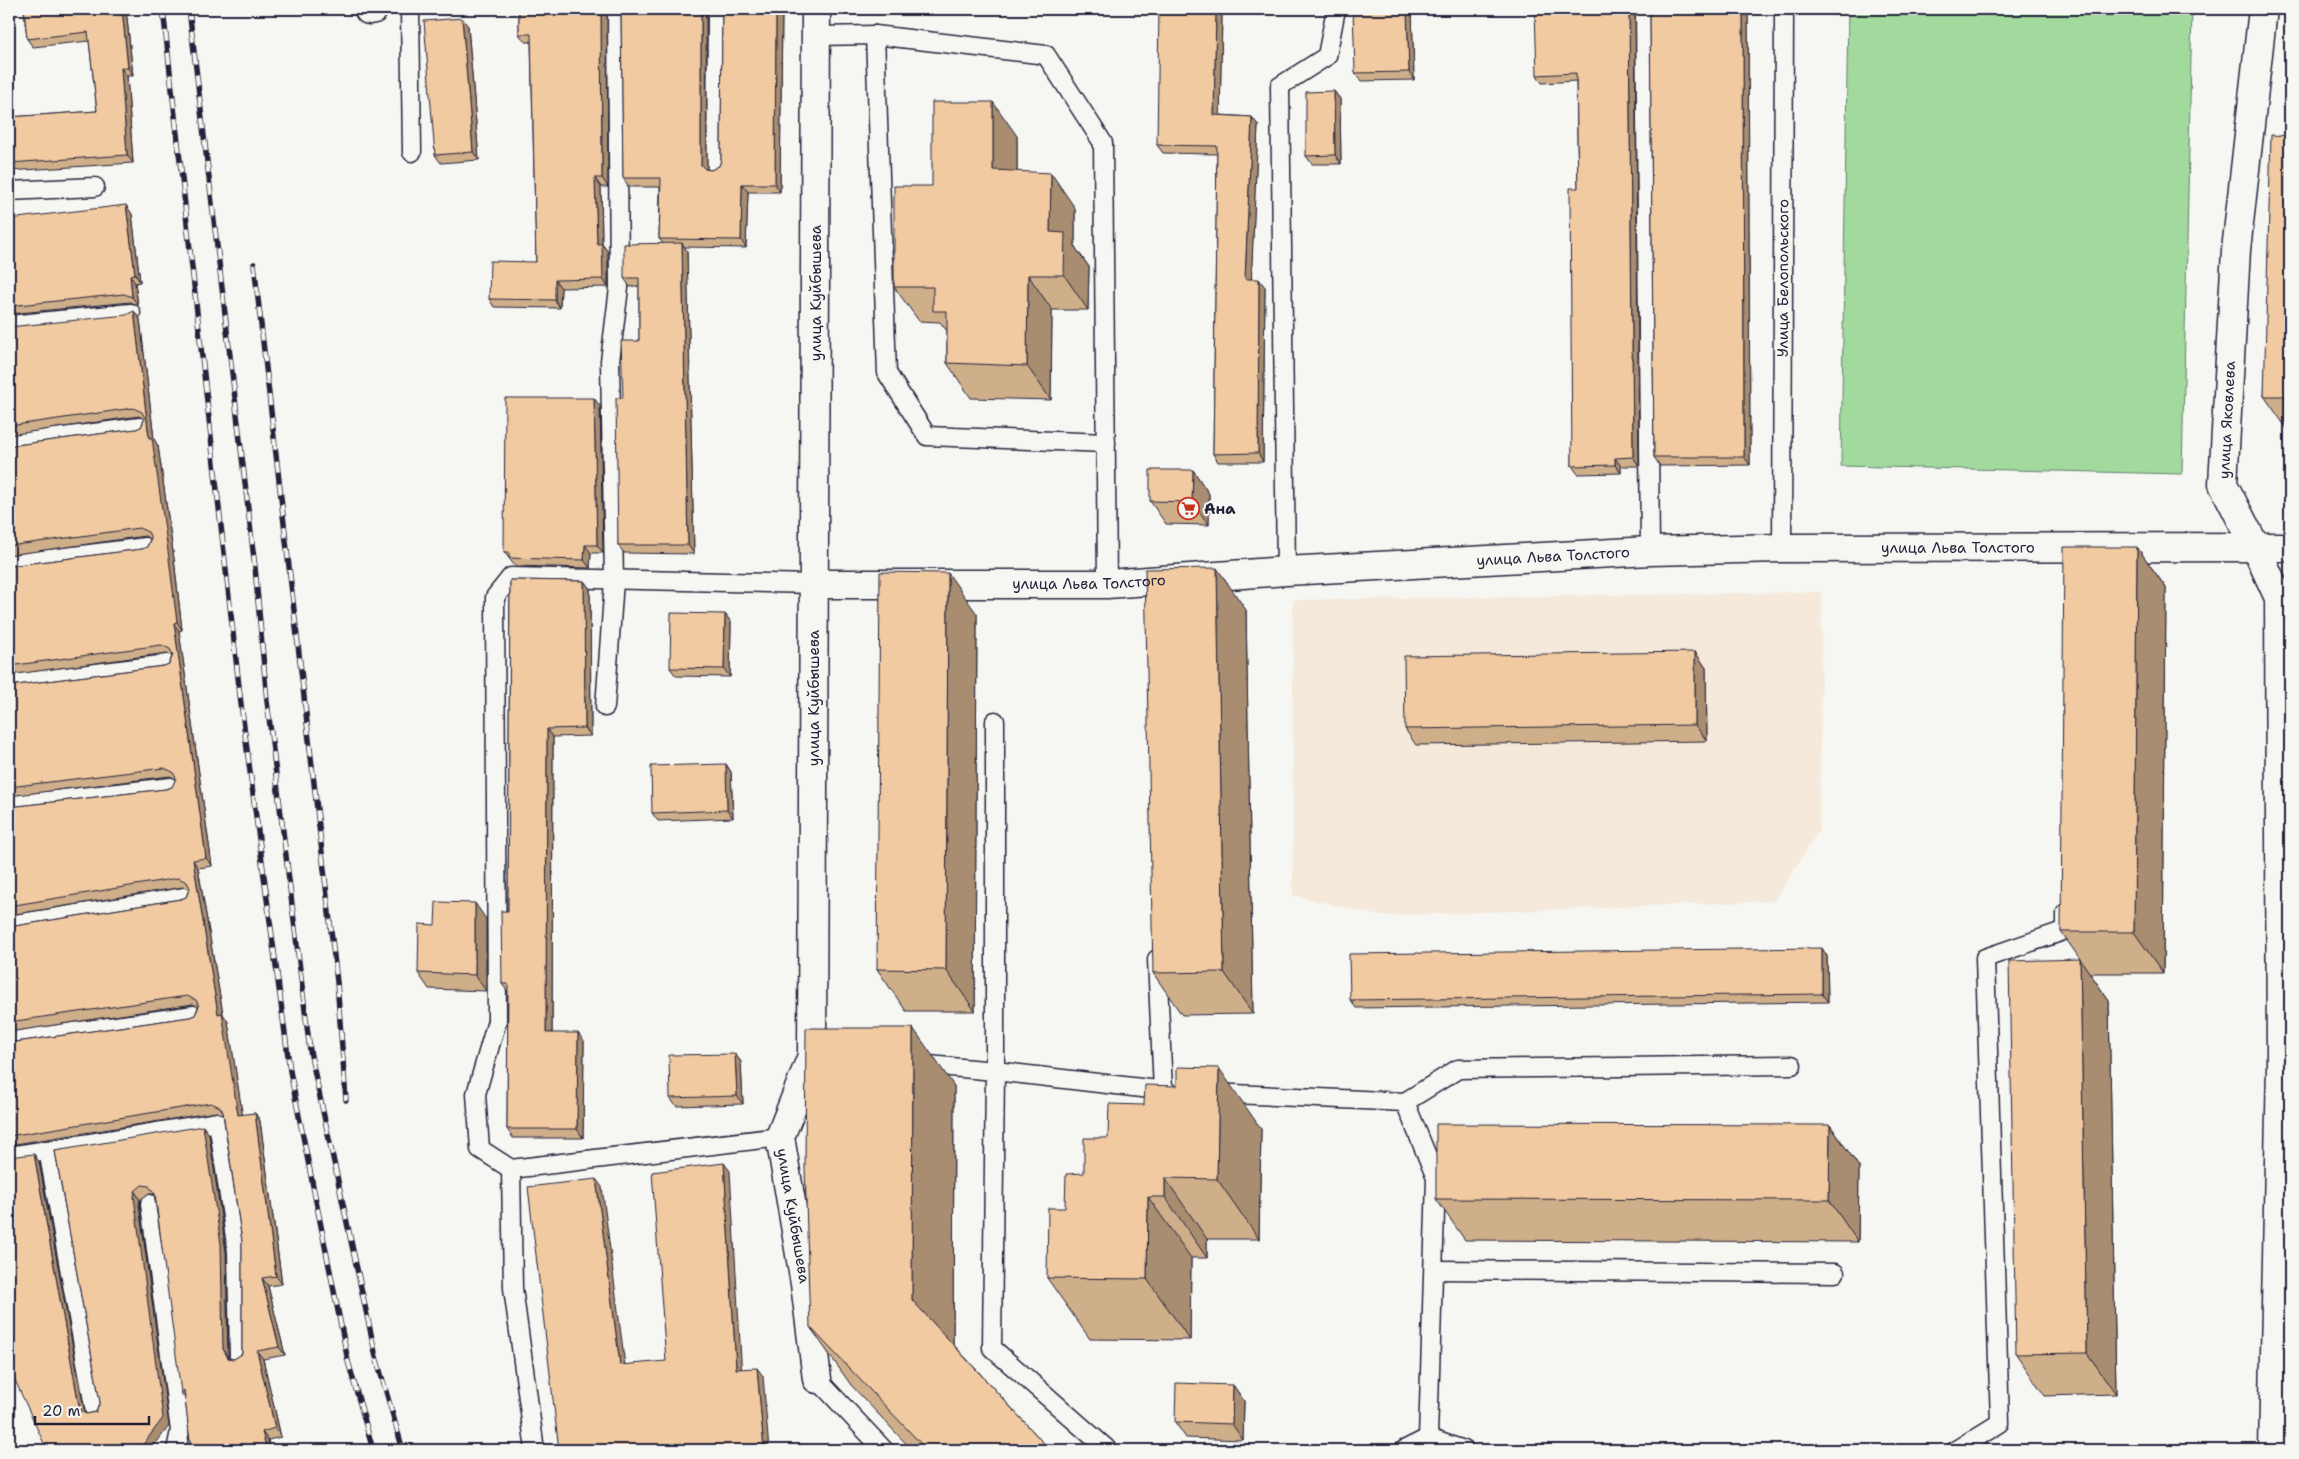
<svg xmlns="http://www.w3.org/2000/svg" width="2299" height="1459" font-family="'Shantell Sans',sans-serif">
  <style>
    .built { fill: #f4e9da }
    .green { fill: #a2da9e; stroke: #627e6c }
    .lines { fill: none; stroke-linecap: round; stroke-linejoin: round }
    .service-casing { stroke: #22223b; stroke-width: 21 }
    .minor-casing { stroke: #22223b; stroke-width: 31 }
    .service { stroke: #f6f6f2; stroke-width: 18 }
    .minor { stroke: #f6f6f2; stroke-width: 28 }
    .rail-casing { stroke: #22223b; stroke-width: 5.5 }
    .rail { stroke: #f6f6f2; stroke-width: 4; stroke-dasharray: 11; stroke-linecap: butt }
    .wall { fill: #cfae8a; stroke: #22223b }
    .shaded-wall { fill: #a98d71; stroke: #22223b }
    .building { fill: #f1caa1; stroke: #22223b }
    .labels { text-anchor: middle; stroke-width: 4; stroke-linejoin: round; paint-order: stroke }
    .street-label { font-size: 15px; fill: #22223b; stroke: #f6f6f2 }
    .poi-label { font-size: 15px; font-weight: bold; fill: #22223b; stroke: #f6f6f2; text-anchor: start }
  </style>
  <rect width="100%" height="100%" fill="#f6f6f2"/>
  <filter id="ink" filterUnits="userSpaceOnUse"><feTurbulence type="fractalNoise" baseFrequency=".02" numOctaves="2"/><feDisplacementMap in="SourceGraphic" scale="10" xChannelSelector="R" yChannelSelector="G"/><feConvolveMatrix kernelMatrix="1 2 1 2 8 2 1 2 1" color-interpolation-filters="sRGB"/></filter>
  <g filter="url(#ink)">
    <polygon class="built" points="1822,592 1819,830 1774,901 1380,916 1293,895 1293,600"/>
    <polygon class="green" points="1848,9 2192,9 2182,474 1841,466"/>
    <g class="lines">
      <defs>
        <g id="service">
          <polyline points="410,9 412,152"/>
          <polyline points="1645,9 1650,551"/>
          <polyline points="875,35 887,373 927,436 1106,443"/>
          <polyline points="816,36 875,35 1046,55 1103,143 1107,584"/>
          <polyline points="716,168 717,9"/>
          <polyline points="9,191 95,187"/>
          <polyline points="9,325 131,313"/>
          <polyline points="9,444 140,427"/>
          <path id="s1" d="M1782 548 1784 9"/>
          <polyline points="9,564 146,547"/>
          <polyline points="1286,571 1280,86 1327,56 1336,9"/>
          <polyline points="9,684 168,664"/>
          <polyline points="605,707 614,581 610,361 619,288 617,9"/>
          <polyline points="995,721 995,1071 1167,1091"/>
          <polyline points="9,805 171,787"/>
          <polyline points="9,925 185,897"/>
          <polyline points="1157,959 1163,1090"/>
          <polyline points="9,1041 194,1015"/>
          <polyline points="917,1064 995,1071 992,1348 1108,1450"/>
          <polyline points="1212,1093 1405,1102 1458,1069 1792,1065"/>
          <polyline points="1405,1102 1436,1178 1428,1438"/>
          <polyline points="48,1150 218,1122 237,1251 239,1357"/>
          <polyline points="9,1156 48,1150 95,1412"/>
          <polyline points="511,1169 480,1149 476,1094 497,1021 495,597 511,577 815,584"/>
          <polyline points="150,1204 180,1431 176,1450"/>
          <polyline points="1435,1270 1835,1273"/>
          <polyline points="817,1379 884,1450"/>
          <polyline points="535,1450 513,1288 511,1169 780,1137"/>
          <polyline points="1404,1450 1428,1438 1464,1450"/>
          <polyline points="1956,1450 2000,1423 1985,958 2066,930 2066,913"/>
        </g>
        <g id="minor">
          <path id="s2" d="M816 9 812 1056 780 1137 805 1284 817 1379"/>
          <polyline points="2263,9 2236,250 2223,484 2256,548 2279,598 2281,1065 2273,1450"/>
          <polyline points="369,10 374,9"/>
          <path id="s3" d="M815 584H1107L1286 571 1650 551 1782 548 2290 547"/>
        </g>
      </defs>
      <use href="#service" class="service-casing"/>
      <use href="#minor" class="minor-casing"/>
      <use href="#service" class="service"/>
      <use href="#minor" class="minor"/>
      <defs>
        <g id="rail">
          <polyline points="163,9 241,704 290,1071 348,1361 373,1450"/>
          <polyline points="189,9 255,567 267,701 310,1051 376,1357 403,1450"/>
          <polyline points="254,264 337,982 346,1100"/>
        </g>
      </defs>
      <use href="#rail" class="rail-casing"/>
      <use href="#rail" class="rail"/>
    </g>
    <g class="wall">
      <polygon points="24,9 126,9 133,76 127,76 133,163 9,171 9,117 97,111 89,41 33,47 27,39"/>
      <polygon points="519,9 607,9 608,187 601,187 602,244 608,252 608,287 561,288 560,308 494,307 489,299 536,262 531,42 525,42 519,34"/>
      <polygon points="621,9 706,9 707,169 711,170 719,166 721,160 722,9 782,9 780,192 748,192 746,248 684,247 687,251 694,554 624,553 618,545 623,398 639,341 639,286 630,287 624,278 663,243 659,239 660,187 629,187 623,178"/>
      <polygon points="1412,9 1414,80 1361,81 1355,73"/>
      <polygon points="1635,9 1639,466 1621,466 1621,473 1578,474 1572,466 1578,188 1576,81 1542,83 1537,75"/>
      <polygon points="1650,9 1748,9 1750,465 1660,466 1654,457"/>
      <polygon points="1222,11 1220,115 1252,117 1258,125 1251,279 1265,287 1263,462 1218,462 1213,454 1217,154 1163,153 1157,145"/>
      <polygon points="468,26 479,160 441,163 435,155"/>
      <polygon points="1334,91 1340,99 1341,164 1312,164 1306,156"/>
      <polygon points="1017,136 1017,172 1075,208 1075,247 1089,267 1088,310 1052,310 1051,400 971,398 947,363 947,331 940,322 919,321 894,287 932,186"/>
      <polygon points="2290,136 2290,433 2264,396"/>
      <polygon points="132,214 140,282 135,283 138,305 130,302 9,314 9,219"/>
      <polygon points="140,319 154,439 158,446 174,559 182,630 179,631 212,866 198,868 223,1014 228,1022 242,1115 255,1113 260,1121 282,1284 268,1286 285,1355 263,1359 281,1437 268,1440 270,1450 191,1450 185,1398 154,1194 148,1194 140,1200 139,1205 169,1426 47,1450 34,1154 39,1162 84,1413 86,1414 96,1412 100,1402 55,1151 209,1134 226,1252 228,1358 234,1359 242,1354 242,1241 223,1114 216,1112 9,1145 9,1043 190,1017 195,1015 198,1007 193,1004 9,1032 9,927 181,899 186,897 189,889 183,887 9,915 9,807 166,789 172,787 176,779 170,776 9,796 9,686 164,666 169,664 172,656 167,653 9,675 9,566 142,549 147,547 150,539 145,536 9,555 9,446 136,429 141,427 144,419 139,416 9,435 9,327"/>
      <polygon points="600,406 603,553 591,553 590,568 515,566 504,552"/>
      <polygon points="1193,470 1209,494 1209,525 1166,524 1150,501"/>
      <polygon points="2137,547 2166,588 2163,973 2090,973 2109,1001 2116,1394 2045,1396 2016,1354 2080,959 2061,932"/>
      <polygon points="510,580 584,581 590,589 591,736 553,737 552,1033 584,1041 583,1138 513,1138 507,1129 508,992 502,984 508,911"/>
      <polygon points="1246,610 1253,1014 1182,1015 1153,973"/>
      <polygon points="725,614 731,622 730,677 676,676 670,668"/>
      <polygon points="977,614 975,1011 906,1011 877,969"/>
      <polygon points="1695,652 1706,668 1707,741 1416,745 1405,729"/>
      <polygon points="726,764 731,772 733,818 658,821 652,813"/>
      <polygon points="486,919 486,991 429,989 418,973 435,925"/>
      <polygon points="1827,956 1828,1002 1356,1008 1350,1000"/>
      <polygon points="735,1054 741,1062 743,1104 676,1106 670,1098"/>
      <polygon points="954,1086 953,1344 1050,1450 912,1450 851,1385 810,1327"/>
      <polygon points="1830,1125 1859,1167 1858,1242 1465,1240 1436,1199"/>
      <polygon points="1261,1129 1259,1239 1207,1239 1207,1258 1191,1258 1190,1340 1090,1339 1047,1278 1065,1208 1084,1173"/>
      <polygon points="1233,1385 1244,1401 1243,1440 1186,1438 1175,1422"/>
    </g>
    <g class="shaded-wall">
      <polygon points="122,9 126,9 133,76 128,68"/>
      <polygon points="601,9 607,9 608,187 602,178"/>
      <polygon points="701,9 706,9 707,173 701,165"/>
      <polygon points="776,9 782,9 780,192 775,184"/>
      <polygon points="1216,9 1220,9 1222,11 1220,123 1214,115"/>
      <polygon points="1407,9 1412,9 1414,80 1409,72"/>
      <polygon points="1629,9 1635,9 1639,466 1633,457"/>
      <polygon points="1743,9 1748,9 1750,465 1744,457"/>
      <polygon points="462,18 468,26 479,160 473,152"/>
      <polygon points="121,68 127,76 133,163 127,155"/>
      <polygon points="1334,91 1340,99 1341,164 1335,155"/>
      <polygon points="993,102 1017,136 1017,205 993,170"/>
      <polygon points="1252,117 1258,125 1251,287 1245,279"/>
      <polygon points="1051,173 1075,208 1075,247 1089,267 1088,310 1064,275 1050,232"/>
      <polygon points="595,178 601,187 602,245 602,244 608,252 608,287 603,279 597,244"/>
      <polygon points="742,184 748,192 746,248 741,240"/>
      <polygon points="126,205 132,214 140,282 135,274"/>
      <polygon points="682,243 687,251 694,554 688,545"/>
      <polygon points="130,275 135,283 138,305 132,297"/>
      <polygon points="1028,275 1052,310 1051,400 1027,366"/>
      <polygon points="1259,279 1265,287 1263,462 1258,453"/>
      <polygon points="555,280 561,288 560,308 555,300"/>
      <polygon points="134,311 140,319 154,439 158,446 174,559 182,630 177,622 149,438"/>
      <polygon points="594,398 600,406 603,553 597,545"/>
      <polygon points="1615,458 1621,466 1621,473 1615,465"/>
      <polygon points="1193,470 1209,494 1209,525 1192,502"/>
      <polygon points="585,545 591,553 590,568 584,560"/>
      <polygon points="2137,547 2166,588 2163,973 2134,932"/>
      <polygon points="1217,568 1246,610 1253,1014 1224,972"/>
      <polygon points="948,573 977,614 975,1011 946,970"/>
      <polygon points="584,581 590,589 591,736 585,728"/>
      <polygon points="725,614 731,622 730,677 724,669"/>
      <polygon points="174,623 179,631 212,866 206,858"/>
      <polygon points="1695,652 1706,668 1707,741 1695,725"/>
      <polygon points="547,729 553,737 552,1041 546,1033"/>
      <polygon points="726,764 731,772 733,818 727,810"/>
      <polygon points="193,860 198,868 223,1014 228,1022 244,1124 238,1115 218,1014"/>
      <polygon points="475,903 486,919 486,991 475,975"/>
      <polygon points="1822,948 1827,956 1828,1002 1822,994"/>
      <polygon points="2080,959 2109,1001 2116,1394 2087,1353"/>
      <polygon points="913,1028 954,1086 953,1358 912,1300"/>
      <polygon points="578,1033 584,1041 583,1138 577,1129"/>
      <polygon points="735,1054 741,1062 743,1104 737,1096"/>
      <polygon points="1219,1068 1261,1129 1259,1239 1217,1179"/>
      <polygon points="255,1113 260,1121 282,1284 276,1276"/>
      <polygon points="1830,1125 1859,1167 1858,1242 1829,1200"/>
      <polygon points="203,1126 209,1134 226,1252 228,1358 223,1349"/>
      <polygon points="34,1154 39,1162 85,1414 81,1411 79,1406"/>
      <polygon points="724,1163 730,1171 742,1377 736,1369"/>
      <polygon points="1165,1178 1207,1239 1207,1258 1165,1197"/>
      <polygon points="596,1179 602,1187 626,1373 620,1365"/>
      <polygon points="135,1191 140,1200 139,1205 169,1426 151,1450 139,1450 134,1197"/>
      <polygon points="1148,1197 1191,1258 1190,1340 1147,1279"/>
      <polygon points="262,1278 268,1286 285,1355 279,1347"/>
      <polygon points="257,1351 263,1359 281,1437 275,1428"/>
      <polygon points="757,1368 763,1376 769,1450 764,1450"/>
      <polygon points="1233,1385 1244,1401 1243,1440 1232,1424"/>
      <polygon points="184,1390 187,1401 181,1393"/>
      <polygon points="262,1432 268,1440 270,1450 267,1450"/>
    </g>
    <g class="building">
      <polygon points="24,9 122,9 128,68 121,68 127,155 9,163 9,117 97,111 88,32 27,39"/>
      <polygon points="519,9 601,9 602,178 595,178 597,244 602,244 603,279 555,280 555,300 489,299 490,261 536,262 531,34 519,34"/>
      <polygon points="621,9 701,9 701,165 705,169 711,170 719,166 721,160 722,9 776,9 775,184 742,184 741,240 659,239 661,178 623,178"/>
      <polygon points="1159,9 1216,9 1214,115 1252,117 1245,279 1259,279 1258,453 1213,454 1217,146 1157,145"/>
      <polygon points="1353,9 1407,9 1409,72 1355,73"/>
      <polygon points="1535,9 1629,9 1633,457 1615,458 1615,465 1572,466 1570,188 1578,188 1576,73 1537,75"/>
      <polygon points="1650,9 1743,9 1744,457 1654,457"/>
      <polygon points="462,18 473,152 435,155 424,21"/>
      <polygon points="1334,91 1335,155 1306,156 1306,92"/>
      <polygon points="932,102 993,102 993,170 1051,173 1050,232 1065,233 1064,275 1028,275 1027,366 947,363 947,311 933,311 933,287 894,287 894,186 932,186"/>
      <polygon points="2271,135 2290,136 2290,396 2264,396"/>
      <polygon points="126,205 135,274 130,275 132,297 124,294 9,306 9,219"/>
      <polygon points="682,243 688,545 618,545 616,398 623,398 621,341 639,341 639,278 624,278 624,244"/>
      <polygon points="134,311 149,438 152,438 168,551 177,622 174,623 206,858 193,860 218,1014 222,1013 238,1115 255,1113 276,1276 262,1278 279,1347 257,1351 275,1428 262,1432 267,1450 191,1450 184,1390 181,1393 155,1194 149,1186 142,1185 135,1191 134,1197 163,1418 139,1450 47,1450 9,1367 9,1157 34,1154 79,1406 81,1411 86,1414 96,1412 100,1402 55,1151 203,1126 221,1244 223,1349 228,1358 234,1359 242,1354 242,1241 223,1112 220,1107 211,1103 9,1136 9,1043 190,1017 195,1015 199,1006 196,1000 187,996 9,1022 9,927 181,899 186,897 190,888 187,882 178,878 9,906 9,807 166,789 172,787 176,778 173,772 164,768 9,787 9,686 164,666 169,664 173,655 170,649 161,645 9,666 9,566 142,549 147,547 151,538 148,532 139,528 9,546 9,446 136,429 141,427 145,418 142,412 133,408 9,426 9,327 126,315"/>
      <polygon points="505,398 594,398 597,545 585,545 584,560 509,558 509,552 504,552"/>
      <polygon points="1150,470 1193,470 1192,502 1150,501"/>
      <polygon points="2064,547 2137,547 2134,932 2061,932"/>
      <polygon points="1217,568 1224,972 1153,973 1145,569"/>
      <polygon points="880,572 948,573 946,970 877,969"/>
      <polygon points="510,580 584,581 585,728 547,729 546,1033 578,1033 577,1129 507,1129 508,984 502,984 501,911 508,911"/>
      <polygon points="671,613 725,614 724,669 670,668"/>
      <polygon points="1695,652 1695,725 1405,729 1404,656"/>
      <polygon points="726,764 727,810 652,813 651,766"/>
      <polygon points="436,902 475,903 475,975 418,973 419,924 435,925"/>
      <polygon points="1822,948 1822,994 1350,1000 1349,954"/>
      <polygon points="2080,959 2087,1353 2016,1354 2009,961"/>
      <polygon points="806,1028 913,1028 912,1300 1050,1450 927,1450 810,1327 805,1168"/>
      <polygon points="735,1054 737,1096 670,1098 669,1055"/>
      <polygon points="1177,1067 1219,1068 1217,1179 1165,1178 1165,1197 1148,1197 1147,1279 1047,1278 1048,1208 1065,1208 1066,1174 1084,1173 1084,1138 1108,1138 1109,1104 1144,1105 1145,1085 1177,1086"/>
      <polygon points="1436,1124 1830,1125 1829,1200 1436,1199"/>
      <polygon points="724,1163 736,1369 757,1368 764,1450 559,1450 528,1187 596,1179 620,1365 666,1361 652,1172"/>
      <polygon points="1176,1383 1233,1385 1232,1424 1175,1422"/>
      <polygon points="1440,1448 1630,1450 1440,1450"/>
    </g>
  </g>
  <defs>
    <symbol id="supermarket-ring" viewBox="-11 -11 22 22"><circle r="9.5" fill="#f6f6f2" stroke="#c8321e" stroke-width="1.5"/><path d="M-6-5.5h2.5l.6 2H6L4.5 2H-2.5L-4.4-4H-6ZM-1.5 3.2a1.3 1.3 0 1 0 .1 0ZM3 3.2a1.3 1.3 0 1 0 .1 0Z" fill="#c8321e"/></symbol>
  </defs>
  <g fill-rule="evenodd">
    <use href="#supermarket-ring" x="1176" y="496" width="25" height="25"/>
  </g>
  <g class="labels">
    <g class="street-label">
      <text dy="5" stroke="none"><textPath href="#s1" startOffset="270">Улица Белопольского</textPath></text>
      <text transform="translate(816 293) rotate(-90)" y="5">улица Куйбышева</text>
      <text transform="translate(2227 420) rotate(-87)" y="5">улица Яковлева</text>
      <text dy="5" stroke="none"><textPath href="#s3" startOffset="1144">улица Льва Толстого</textPath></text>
      <text dy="5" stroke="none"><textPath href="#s3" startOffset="739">улица Льва Толстого</textPath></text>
      <text dy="5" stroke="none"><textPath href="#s3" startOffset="274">улица Льва Толстого</textPath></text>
      <text transform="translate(814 698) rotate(-90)" y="5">улица Куйбышева</text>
      <text dy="5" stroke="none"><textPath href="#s2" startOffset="1214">улица Куйбышева</textPath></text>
    </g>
    <g class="poi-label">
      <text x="1204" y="514">Ана</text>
    </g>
  </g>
  <rect width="2299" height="1459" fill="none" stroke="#f6f6f2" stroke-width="30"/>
  <rect x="15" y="15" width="2269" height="1429" fill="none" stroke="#22223b" stroke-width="2" filter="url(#ink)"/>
  <path d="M35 1416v8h114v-8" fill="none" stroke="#22223b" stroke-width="2.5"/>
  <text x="42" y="1416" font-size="15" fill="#22223b" stroke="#f6f6f2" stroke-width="4" paint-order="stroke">20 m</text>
</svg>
